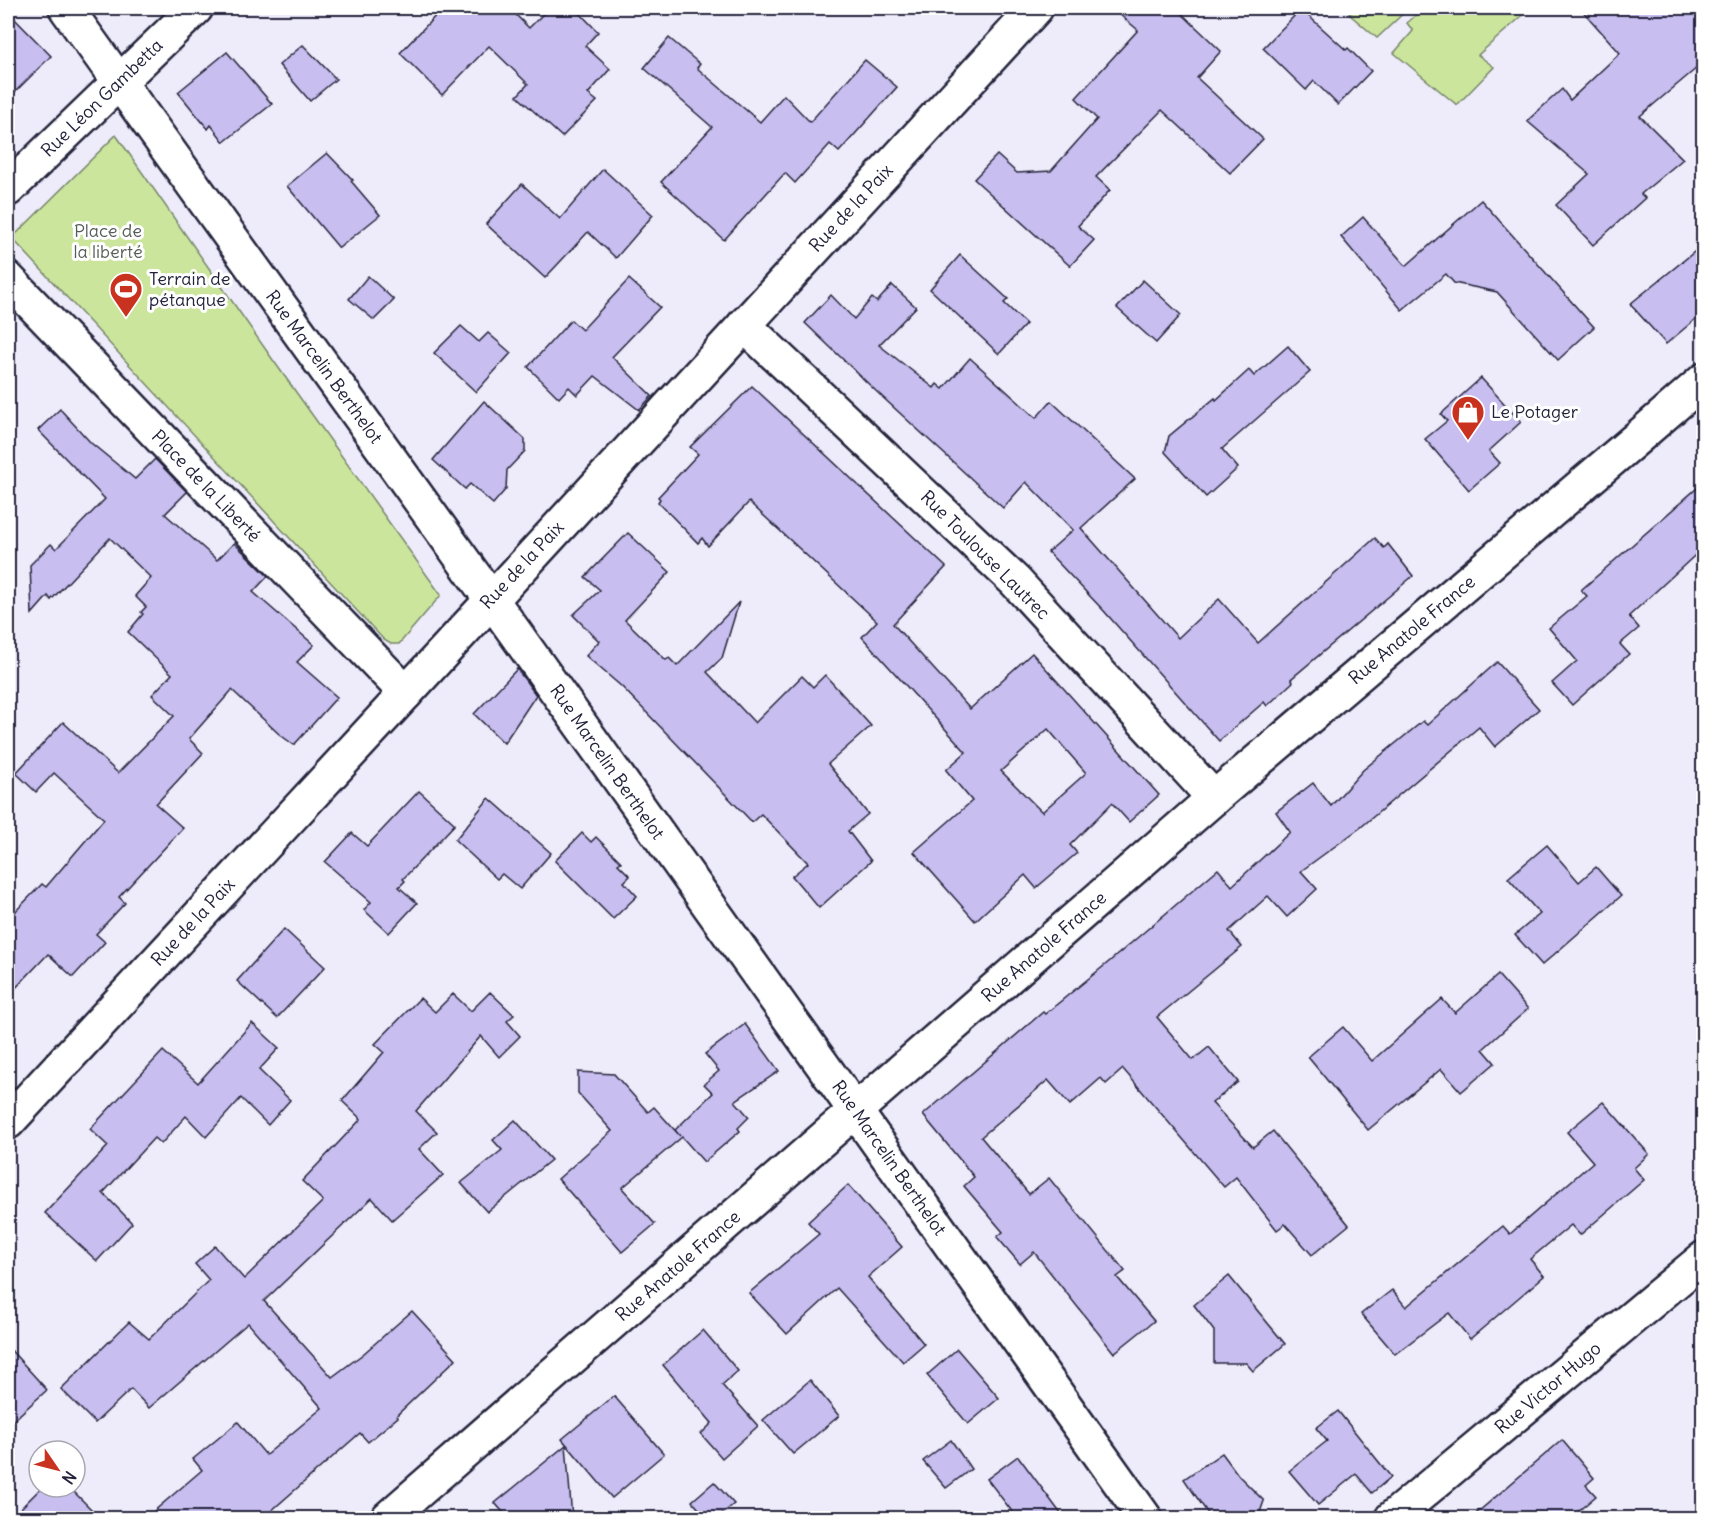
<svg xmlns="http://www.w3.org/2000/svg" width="1711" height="1526" font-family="Delius,sans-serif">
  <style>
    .green { fill: #cbe69c; stroke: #76846c; stroke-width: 1.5 }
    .building { fill: #c8beef; stroke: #22223b; stroke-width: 1.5; fill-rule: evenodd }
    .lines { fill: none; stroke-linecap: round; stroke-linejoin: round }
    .street-casing { stroke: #22223b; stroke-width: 38 }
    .street { stroke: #fff; stroke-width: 33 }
    .labels { text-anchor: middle; stroke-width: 6; stroke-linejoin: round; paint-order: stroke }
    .street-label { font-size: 18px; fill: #22223b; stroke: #fff }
    .park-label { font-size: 18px; fill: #555d58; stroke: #fff }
    .poi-label { font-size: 18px; fill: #22223b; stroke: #fff; text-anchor: start }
  </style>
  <rect width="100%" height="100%" fill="#eeecfa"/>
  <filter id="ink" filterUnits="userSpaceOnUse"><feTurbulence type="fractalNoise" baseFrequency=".0167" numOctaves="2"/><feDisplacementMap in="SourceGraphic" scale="12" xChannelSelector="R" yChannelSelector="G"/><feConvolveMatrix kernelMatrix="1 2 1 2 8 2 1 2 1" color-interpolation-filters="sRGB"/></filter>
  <g filter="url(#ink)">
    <g class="green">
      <polygon points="1357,8 1409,8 1377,38 1349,14"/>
      <polygon points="1424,8 1531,8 1478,55 1494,67 1457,105 1394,53 1413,31 1407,23"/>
      <polygon points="116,135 273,360 441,595 399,644 391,644 384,640 12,238"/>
    </g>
    <g class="building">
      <polygon points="443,8 509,8 529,28 549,8 575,8 598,32 585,46 610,69 588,94 597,101 562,137 517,96 528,84 489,46 442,95 400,53"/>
      <polygon points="1112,8 1176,8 1221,51 1197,78 1263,139 1230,173 1162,110 1096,177 1110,190 1078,226 1094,240 1070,266 974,179 997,155 1017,173 1051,171 1097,119 1076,98 1138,30"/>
      <polygon points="1580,8 1704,8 1704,62 1640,116 1683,159 1641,194 1645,198 1593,245 1556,205 1589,174 1527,121 1562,89 1570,100 1620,53"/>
      <polygon points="1301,9 1346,50 1348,48 1371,71 1338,105 1314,81 1306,90 1263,48"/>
      <polygon points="8,12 51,56 8,99"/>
      <polygon points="669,38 700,64 697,68 760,122 784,95 810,122 865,60 897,87 839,152 830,144 795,183 785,173 724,240 661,182 712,127 644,68"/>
      <polygon points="303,45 336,79 310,101 279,65"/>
      <polygon points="227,52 272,104 224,142 211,125 208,129 178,92"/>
      <polygon points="327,153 353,180 351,181 380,215 339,248 287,186"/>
      <polygon points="603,169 653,215 616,258 588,232 545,278 486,224 522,184 560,219"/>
      <polygon points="1481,200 1594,327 1558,360 1497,292 1454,283 1446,274 1402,310 1341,237 1363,217 1406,266"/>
      <polygon points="1704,244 1704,312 1666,344 1630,304"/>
      <polygon points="960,255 1008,299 1004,303 1026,324 999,354 930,289"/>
      <polygon points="368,276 394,300 374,320 349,299"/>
      <polygon points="629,279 660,307 612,357 652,396 639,410 595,376 577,395 569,387 559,398 528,367 571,320 582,330"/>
      <polygon points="1143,280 1181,315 1156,343 1117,308"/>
      <polygon points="892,285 916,307 879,345 934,388 937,384 943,389 970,358 1036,418 1051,401 1135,479 1081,528 1178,638 1219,599 1258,643 1375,538 1384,548 1388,544 1413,576 1291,679 1293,682 1267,706 1264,702 1219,741 1104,611 1048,552 1073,530 1026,482 1003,508 878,393 805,323 831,295 854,319 872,298 877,302"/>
      <polygon points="461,326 479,342 488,333 511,353 476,392 434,353"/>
      <polygon points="1288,346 1310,372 1222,449 1238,468 1206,497 1165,452 1169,436 1215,398 1216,400 1249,370 1254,376"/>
      <polygon points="1481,378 1521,422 1489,451 1500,463 1469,490 1425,439 1447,421 1441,414"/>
      <path d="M752 386 946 567 893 624 970 709 1032 653 1159 795 1129 822 1112 803 1070 845 1077 853 1036 888 1025 875 975 921 914 852 972 801 946 770 966 752 862 637 877 621 749 502 708 546 702 538 698 543 658 502 660 499 658 497 698 454 690 447ZM1048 729 1086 773 1042 812 1001 771Z"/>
      <polygon points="484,401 525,439 525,451 507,470 506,489 493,504 470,484 465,489 433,460"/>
      <polygon points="60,409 91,443 135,479 155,459 187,492 165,514 217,560 234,543 268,576 253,592 314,645 297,662 337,697 294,745 279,734 232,690 189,739 203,753 156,804 183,828 119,897 125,903 96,934 105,942 73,977 48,954 8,996 8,919 42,884 46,887 104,819 54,773 36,792 16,773 63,722 118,773 174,716 152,695 172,674 128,632 143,614 141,612 146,607 135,596 151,578 110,538 51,600 48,596 32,614 30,565 51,544 56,549 105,499 38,430"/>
      <polygon points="1704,482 1704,547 1629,616 1639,628 1620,644 1629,654 1572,705 1552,683 1577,661 1549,628 1587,596 1581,590"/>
      <polygon points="628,533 670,572 625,620 666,660 669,658 677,666 739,602 722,658 707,672 755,723 802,676 813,687 825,675 871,726 828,764 868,814 848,831 871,861 819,908 792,876 808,863 761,814 752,822 622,687 586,656 599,641 573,615 600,590 585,577"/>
      <polygon points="1497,662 1539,709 1495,747 1479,727 1360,828 1301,871 1317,889 1287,917 1268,896 1229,931 1242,947 1157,1017 1193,1060 1209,1047 1238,1082 1212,1103 1253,1147 1273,1131 1349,1225 1312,1255 1285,1224 1277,1230 1236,1177 1224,1187 1123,1069 1106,1084 1101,1078 1070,1105 1048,1080 981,1137 1029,1194 1049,1178 1125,1271 1117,1277 1154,1321 1114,1353 1034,1252 1020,1264 997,1237 1003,1232 964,1186 974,1177 923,1115 1043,1012 1045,1014 1110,961 1218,869 1232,886 1290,832 1276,812 1313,783 1331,806 1363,770 1423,721 1427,725"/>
      <polygon points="517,669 536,695 504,743 474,714"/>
      <polygon points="419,791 455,824 403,879 405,881 399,887 417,903 389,933 364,910 371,902 325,862 352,833 367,846"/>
      <polygon points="489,798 551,853 520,889 502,874 497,879 455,840"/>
      <polygon points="582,833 591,842 596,837 621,862 618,864 630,876 624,882 637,896 613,919 555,861"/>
      <polygon points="1547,845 1579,882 1596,867 1621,896 1542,965 1515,935 1540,914 1508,878"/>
      <polygon points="284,929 325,967 277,1018 237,981"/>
      <polygon points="1498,975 1528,1009 1483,1049 1495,1063 1461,1092 1441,1069 1368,1130 1308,1057 1343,1027 1372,1061 1442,999 1455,1013"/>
      <polygon points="490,992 514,1015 507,1021 520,1036 499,1057 481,1036 416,1111 437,1132 419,1149 443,1175 392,1220 372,1198 264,1301 332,1377 363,1354 412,1311 456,1359 397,1415 398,1417 368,1442 360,1433 263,1518 146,1518 202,1470 193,1459 238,1422 266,1455 322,1408 248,1323 149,1408 131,1389 95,1423 61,1389 129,1322 149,1339 209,1280 195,1264 215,1246 244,1279 323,1201 302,1181 361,1119 342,1101 384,1052 375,1044 420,998 435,1012 453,994 471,1011"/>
      <polygon points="252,1023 279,1048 259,1070 290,1100 268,1125 241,1098 206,1137 186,1116 161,1144 154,1138 103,1193 132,1223 97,1261 45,1213 108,1146 90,1129 163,1051 198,1083"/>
      <polygon points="745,1024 779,1071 735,1101 749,1117 738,1128 740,1131 704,1162 682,1137 622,1188 655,1224 622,1252 558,1179 612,1131 578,1093 578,1072 614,1074 648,1112 654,1107 680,1136 675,1130 713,1093 704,1084 719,1071 705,1054"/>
      <polygon points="1603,1102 1649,1154 1634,1168 1644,1180 1580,1235 1571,1225 1530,1259 1544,1276 1470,1339 1449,1313 1395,1354 1361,1314 1392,1290 1406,1307 1503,1226 1510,1234 1593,1162 1567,1132"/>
      <polygon points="515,1120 551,1160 487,1212 461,1183 502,1150 493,1140"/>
      <polygon points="848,1185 902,1247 868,1277 924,1344 903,1362 837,1288 787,1334 749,1293 819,1234 808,1222"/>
      <polygon points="1229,1276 1285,1344 1253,1371 1246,1363 1214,1363 1214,1331 1194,1305"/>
      <polygon points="703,1330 738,1371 722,1385 758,1426 722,1458 701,1434 712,1423 663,1365"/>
      <polygon points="8,1347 47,1390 8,1425"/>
      <polygon points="957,1349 999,1398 968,1424 927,1375"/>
      <polygon points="810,1380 839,1416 793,1454 763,1420"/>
      <polygon points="614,1396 664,1454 612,1498 562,1439"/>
      <polygon points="1338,1411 1391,1477 1372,1493 1356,1474 1318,1505 1289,1471 1327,1441 1316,1428"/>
      <polygon points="951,1440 971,1469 946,1488 923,1461"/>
      <polygon points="1562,1440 1594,1478 1586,1485 1596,1496 1570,1518 1471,1518"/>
      <polygon points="566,1445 572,1518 508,1518 495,1503"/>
      <polygon points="1222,1453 1239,1476 1264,1501 1258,1518 1211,1518 1184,1479"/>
      <polygon points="1018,1456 1064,1518 1017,1518 987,1479"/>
      <polygon points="714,1482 734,1504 717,1518 707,1518 692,1501"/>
      <polygon points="42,1487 69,1487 100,1518 11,1518"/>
    </g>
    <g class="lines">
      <defs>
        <g id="street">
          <polyline points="66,8 501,613 1145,1518"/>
          <polyline points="8,189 196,8"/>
          <polyline points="8,279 406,693"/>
          <polyline points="744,325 1015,581 1214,798"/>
          <polyline points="8,1122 406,693 1036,8"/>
          <polyline points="388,1518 1214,798 1636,439 1704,380"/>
          <polyline points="1392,1518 1704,1258"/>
        </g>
      </defs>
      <use href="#street" class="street-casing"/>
      <use href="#street" class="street"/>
    </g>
  </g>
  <defs>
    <symbol id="stadium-pin" viewBox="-11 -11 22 30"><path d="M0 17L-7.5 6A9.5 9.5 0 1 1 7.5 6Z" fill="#c8321e" stroke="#fff"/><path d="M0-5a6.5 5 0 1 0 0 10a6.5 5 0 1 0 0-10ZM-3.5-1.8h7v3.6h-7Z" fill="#fff"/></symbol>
    <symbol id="shop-pin" viewBox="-11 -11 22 30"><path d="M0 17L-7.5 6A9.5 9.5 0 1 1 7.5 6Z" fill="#c8321e" stroke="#fff"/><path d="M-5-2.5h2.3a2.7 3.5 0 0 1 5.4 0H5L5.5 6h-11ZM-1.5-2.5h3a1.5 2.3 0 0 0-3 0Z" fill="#fff"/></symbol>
  </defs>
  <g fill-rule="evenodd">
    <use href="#stadium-pin" x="107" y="270" width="38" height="52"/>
    <use href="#shop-pin" x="1449" y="393" width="38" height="52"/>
  </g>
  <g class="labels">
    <g class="street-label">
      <text transform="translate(102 98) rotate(-44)" y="6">Rue Léon Gambetta</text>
      <text transform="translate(851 208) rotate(-47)" y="6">Rue de la Paix</text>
      <text transform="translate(324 367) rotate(54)" y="6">Rue Marcelin Berthelot</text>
      <text transform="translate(206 486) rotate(46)" y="6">Place de la Liberté</text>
      <text transform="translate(985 555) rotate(45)" y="6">Rue Toulouse Lautrec</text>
      <text transform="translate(522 565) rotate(-47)" y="6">Rue de la Paix</text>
      <text transform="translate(1412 630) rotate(-40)" y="6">Rue Anatole France</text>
      <text transform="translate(607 762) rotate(55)" y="6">Rue Marcelin Berthelot</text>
      <text transform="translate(193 922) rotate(-47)" y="6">Rue de la Paix</text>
      <text transform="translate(1044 947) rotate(-41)" y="6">Rue Anatole France</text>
      <text transform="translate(889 1158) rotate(55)" y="6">Rue Marcelin Berthelot</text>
      <text transform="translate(678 1266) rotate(-41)" y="6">Rue Anatole France</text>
      <text transform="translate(1548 1388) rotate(-40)" y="6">Rue Victor Hugo</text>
    </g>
    <g class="park-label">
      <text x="108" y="237">Place de<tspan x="108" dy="21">la liberté</tspan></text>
    </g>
    <g class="poi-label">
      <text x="149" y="285">Terrain de<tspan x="149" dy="21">pétanque</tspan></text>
      <text x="1491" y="418">Le Potager</text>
    </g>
  </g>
  <rect width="1711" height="1526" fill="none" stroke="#fff" stroke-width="30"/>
  <rect x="15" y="15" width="1681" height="1496" fill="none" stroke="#22223b" stroke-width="2" filter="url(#ink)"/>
  <g transform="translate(57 1469) rotate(125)"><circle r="28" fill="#ffffff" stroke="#a7a7b1" stroke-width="1.5"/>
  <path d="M0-4.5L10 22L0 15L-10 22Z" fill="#c8321e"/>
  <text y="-9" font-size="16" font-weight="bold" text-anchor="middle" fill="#22223b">N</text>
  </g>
</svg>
